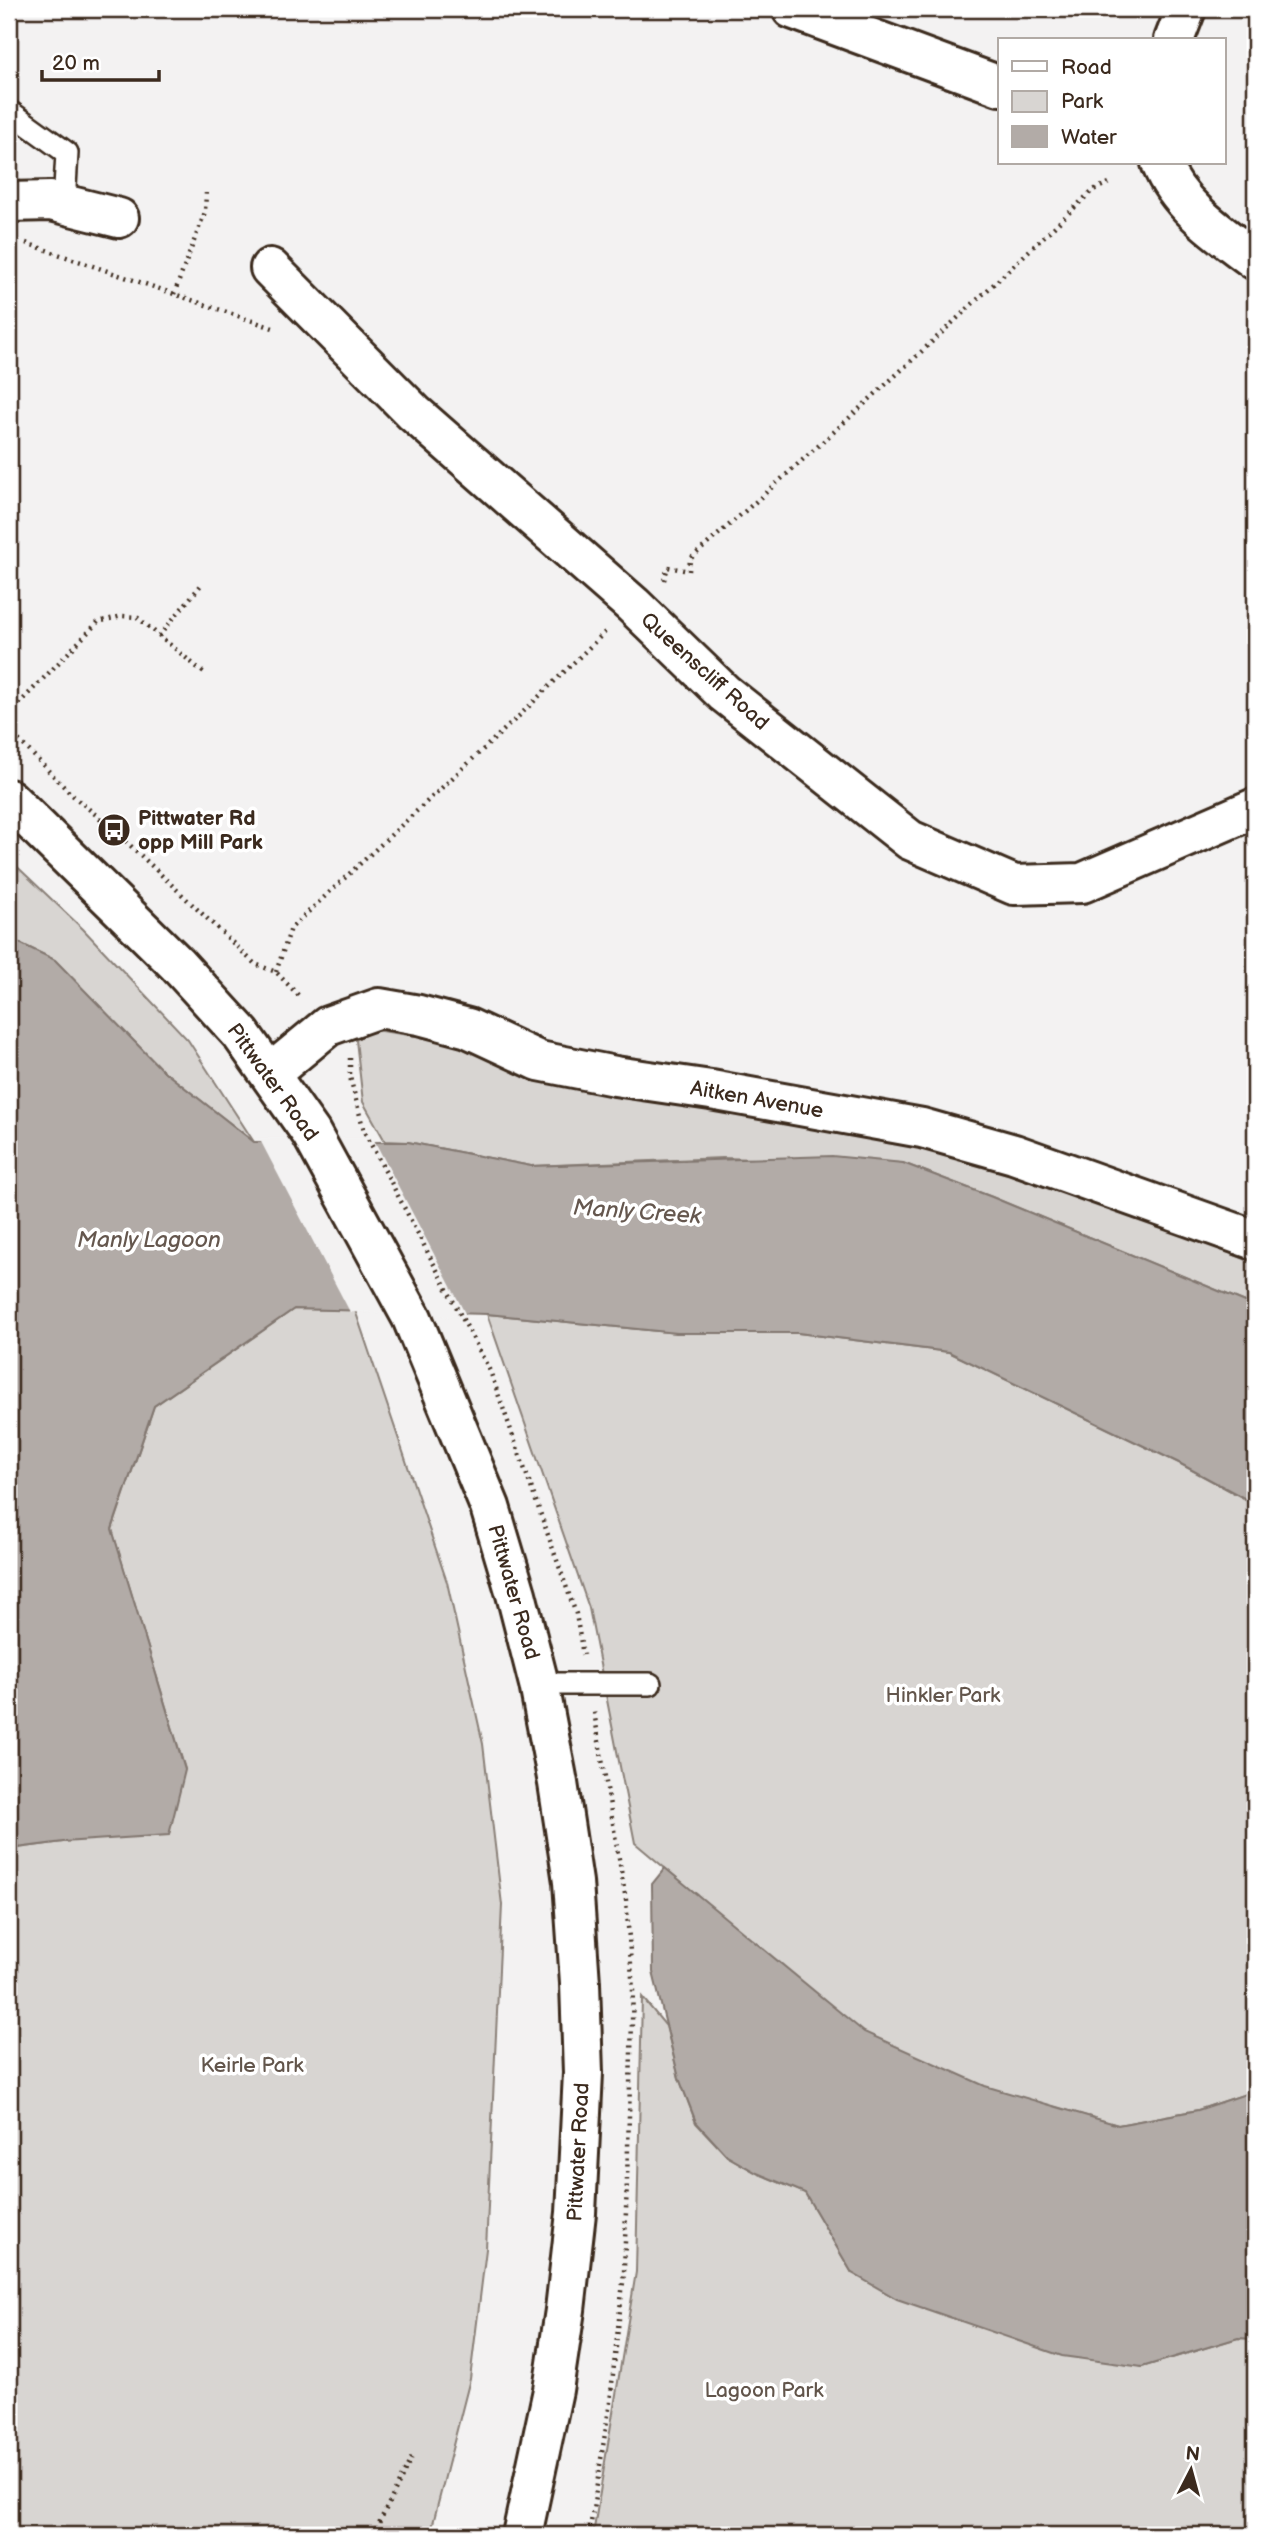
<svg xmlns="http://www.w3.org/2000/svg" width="1264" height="2544" font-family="'Balsamiq Sans',sans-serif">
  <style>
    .green { fill: #d8d5d2; stroke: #8a8078; stroke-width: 2 }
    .water { fill: #b2aba7; stroke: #827770; stroke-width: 2 }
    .pier { fill: #f3f2f2 }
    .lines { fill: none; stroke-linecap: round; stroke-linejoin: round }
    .lane-casing { stroke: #3b2a1e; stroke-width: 26 }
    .street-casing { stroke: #3b2a1e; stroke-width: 44 }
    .secondary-casing { stroke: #3b2a1e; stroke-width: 44 }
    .primary-casing { stroke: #3b2a1e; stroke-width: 44 }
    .path { stroke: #3b2a1e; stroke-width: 4.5; stroke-dasharray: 2 5; stroke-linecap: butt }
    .lane { stroke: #fff; stroke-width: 21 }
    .street { stroke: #fff; stroke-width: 38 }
    .secondary { stroke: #fff; stroke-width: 38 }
    .primary { stroke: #fff; stroke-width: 38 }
    .labels { text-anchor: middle; stroke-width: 7; stroke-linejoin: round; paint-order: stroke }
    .street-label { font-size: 21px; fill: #3b2a1e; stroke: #fff }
    .poi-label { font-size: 21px; font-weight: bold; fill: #3b2a1e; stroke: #fff; text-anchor: start }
    .park-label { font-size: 21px; fill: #62554b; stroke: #fff }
    .water-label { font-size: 23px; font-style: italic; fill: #65574e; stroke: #fff }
  </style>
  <rect width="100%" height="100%" fill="#f3f2f2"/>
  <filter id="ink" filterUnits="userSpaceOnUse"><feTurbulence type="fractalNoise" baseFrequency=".0143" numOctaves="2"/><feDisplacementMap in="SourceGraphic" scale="14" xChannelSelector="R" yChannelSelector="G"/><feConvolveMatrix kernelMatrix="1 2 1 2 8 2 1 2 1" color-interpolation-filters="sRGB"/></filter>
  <g filter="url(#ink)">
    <g class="green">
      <polygon points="9,859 83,929 188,1040 254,1142 161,1069 55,960 9,938"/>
      <polygon points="374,1030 437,1039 877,1134 1041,1179 1255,1263 1255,1306 992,1197 903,1163 722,1158 531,1166 408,1142 385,1141 363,1102 356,1040"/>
      <polygon points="294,1309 355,1310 447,1582 483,1744 502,1905 486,2249 470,2379 430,2535 9,2535 9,1849 63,1842 185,1769 112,1530 154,1406"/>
      <polygon points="487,1314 677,1333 798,1333 949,1352 1179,1463 1255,1504 1255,2089 1252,2092 1198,2110 1118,2125 985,2087 858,2030 635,1843 589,1608"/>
      <polygon points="642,1997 666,2026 679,2078 696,2123 727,2156 757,2173 805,2193 852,2273 1142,2367 1238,2338 1255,2339 1255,2535 593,2535 636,2272"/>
    </g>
    <g class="water">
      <polygon points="9,938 55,960 161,1069 254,1142 408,1142 531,1166 832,1156 903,1163 992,1197 1255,1306 1255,1504 1179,1463 949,1352 798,1333 677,1333 487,1314 294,1309 154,1406 112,1529 185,1770 169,1835 63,1842 9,1849"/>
      <polygon points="665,1868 864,2032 985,2086 1118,2125 1198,2110 1252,2092 1255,2089 1255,2339 1238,2338 1142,2367 1062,2356 897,2299 852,2273 805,2193 757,2173 727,2156 696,2122 679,2078 653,1972 652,1884"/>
    </g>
    <polygon class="pier" points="259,1138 373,1138 467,1317 350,1312"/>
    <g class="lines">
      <defs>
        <g id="lane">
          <polyline points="9,111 67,153 64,204"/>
          <polyline points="539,1684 650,1684"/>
        </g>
        <g id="street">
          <polyline points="792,9 1000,86"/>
          <polyline points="9,202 51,201 119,218"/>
          <polyline points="270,268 414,413 633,605 724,693 910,840 1014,885 1082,883 1255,808"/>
          <polyline points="271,1073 328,1026 379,1008 419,1015 468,1028 539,1061 615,1076 711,1090 922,1128 1014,1154 1255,1240"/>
        </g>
        <g id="secondary">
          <polyline points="1174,40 1186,9"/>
          <path d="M1161 163C1178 206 1219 233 1255 260"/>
        </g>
        <polyline id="primary" points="9,799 177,964 241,1034 311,1133 412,1318 490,1507 516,1594 539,1684 558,1783 573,1882 580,1983 583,2073 576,2213 565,2310 553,2390 522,2535"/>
      </defs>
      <use href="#lane" class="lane-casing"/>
      <use href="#street" class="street-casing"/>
      <use href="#secondary" class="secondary-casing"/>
      <use href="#primary" class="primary-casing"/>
      <g class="path">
        <polyline points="26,243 273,328"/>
        <polyline points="174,294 205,212 206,193"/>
        <path d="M664 580 668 567 689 571 690 559C828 440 961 316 1093 190L1109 183"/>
        <polyline points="159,636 201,585"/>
        <polyline points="9,714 98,622 122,616 137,617 204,673"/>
        <polyline points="9,730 71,794 114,830 255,964 276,972 301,998"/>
        <polyline points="276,972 291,928 520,715 605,632"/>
        <polyline points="350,1058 350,1077 364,1131 490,1371 576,1614 583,1655"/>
        <polyline points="373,2535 413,2455"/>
        <polyline points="589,2535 610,2402 624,2273 633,1990 626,1900 594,1712"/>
      </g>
      <use href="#lane" class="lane"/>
      <use href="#street" class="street"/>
      <use href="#secondary" class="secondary"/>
      <use href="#primary" class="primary"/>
    </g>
  </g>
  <defs>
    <symbol id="bus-disc" viewBox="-11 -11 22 22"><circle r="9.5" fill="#3b2a1e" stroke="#fff"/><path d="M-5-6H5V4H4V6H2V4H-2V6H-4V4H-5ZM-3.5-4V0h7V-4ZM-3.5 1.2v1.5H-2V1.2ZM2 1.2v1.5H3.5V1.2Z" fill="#fff"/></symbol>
  </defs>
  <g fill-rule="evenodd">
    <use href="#bus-disc" x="95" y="811" width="38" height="38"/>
  </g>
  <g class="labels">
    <g class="street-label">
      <text transform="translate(705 671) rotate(42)" y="7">Queenscliff Road</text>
      <text transform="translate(273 1082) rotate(54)" y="7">Pittwater Road</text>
      <text transform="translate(757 1099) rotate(10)" y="7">Aitken Avenue</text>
      <text transform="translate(514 1592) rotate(74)" y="7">Pittwater Road</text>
      <text transform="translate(578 2152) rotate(-87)" y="7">Pittwater Road</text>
    </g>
    <g class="poi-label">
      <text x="138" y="825">Pittwater Rd<tspan x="138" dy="24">opp Mill Park</tspan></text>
    </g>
    <g class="park-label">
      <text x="943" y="1702">Hinkler Park</text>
      <text x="252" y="2072">Keirle Park</text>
      <text x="764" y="2397">Lagoon Park</text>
    </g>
    <g class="water-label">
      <text transform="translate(637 1211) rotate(4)" y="8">Manly Creek</text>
      <text x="149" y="1247">Manly Lagoon</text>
    </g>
  </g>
  <rect width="1264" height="2544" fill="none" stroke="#fff" stroke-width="35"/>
  <rect x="18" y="18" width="1229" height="2509" fill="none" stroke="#3b2a1e" stroke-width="2.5" filter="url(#ink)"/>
  <rect x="998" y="38" width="228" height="126" fill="#ffffff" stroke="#b1aaa5" stroke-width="2"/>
  <rect x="1012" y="61" width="35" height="10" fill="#ffffff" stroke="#b1aaa5" stroke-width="2"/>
  <text x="1061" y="74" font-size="21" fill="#3b2a1e">Road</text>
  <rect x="1012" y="91" width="35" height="21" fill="#d8d5d2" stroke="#b1aaa5" stroke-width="2"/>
  <text x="1061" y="108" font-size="21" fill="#3b2a1e">Park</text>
  <rect x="1012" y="126" width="35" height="21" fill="#b2aba7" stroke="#b1aaa5" stroke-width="2"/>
  <text x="1061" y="144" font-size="21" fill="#3b2a1e">Water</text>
  <g transform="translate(1191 2470) rotate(6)" stroke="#ffffff" stroke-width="5" paint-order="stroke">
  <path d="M0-5L12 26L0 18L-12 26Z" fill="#3b2a1e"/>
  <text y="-10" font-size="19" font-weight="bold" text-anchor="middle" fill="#3b2a1e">N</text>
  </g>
  <path d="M42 70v10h117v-10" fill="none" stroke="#3b2a1e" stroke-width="3.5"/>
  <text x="52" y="70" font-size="21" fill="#3b2a1e" stroke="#ffffff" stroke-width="5" paint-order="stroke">20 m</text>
</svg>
